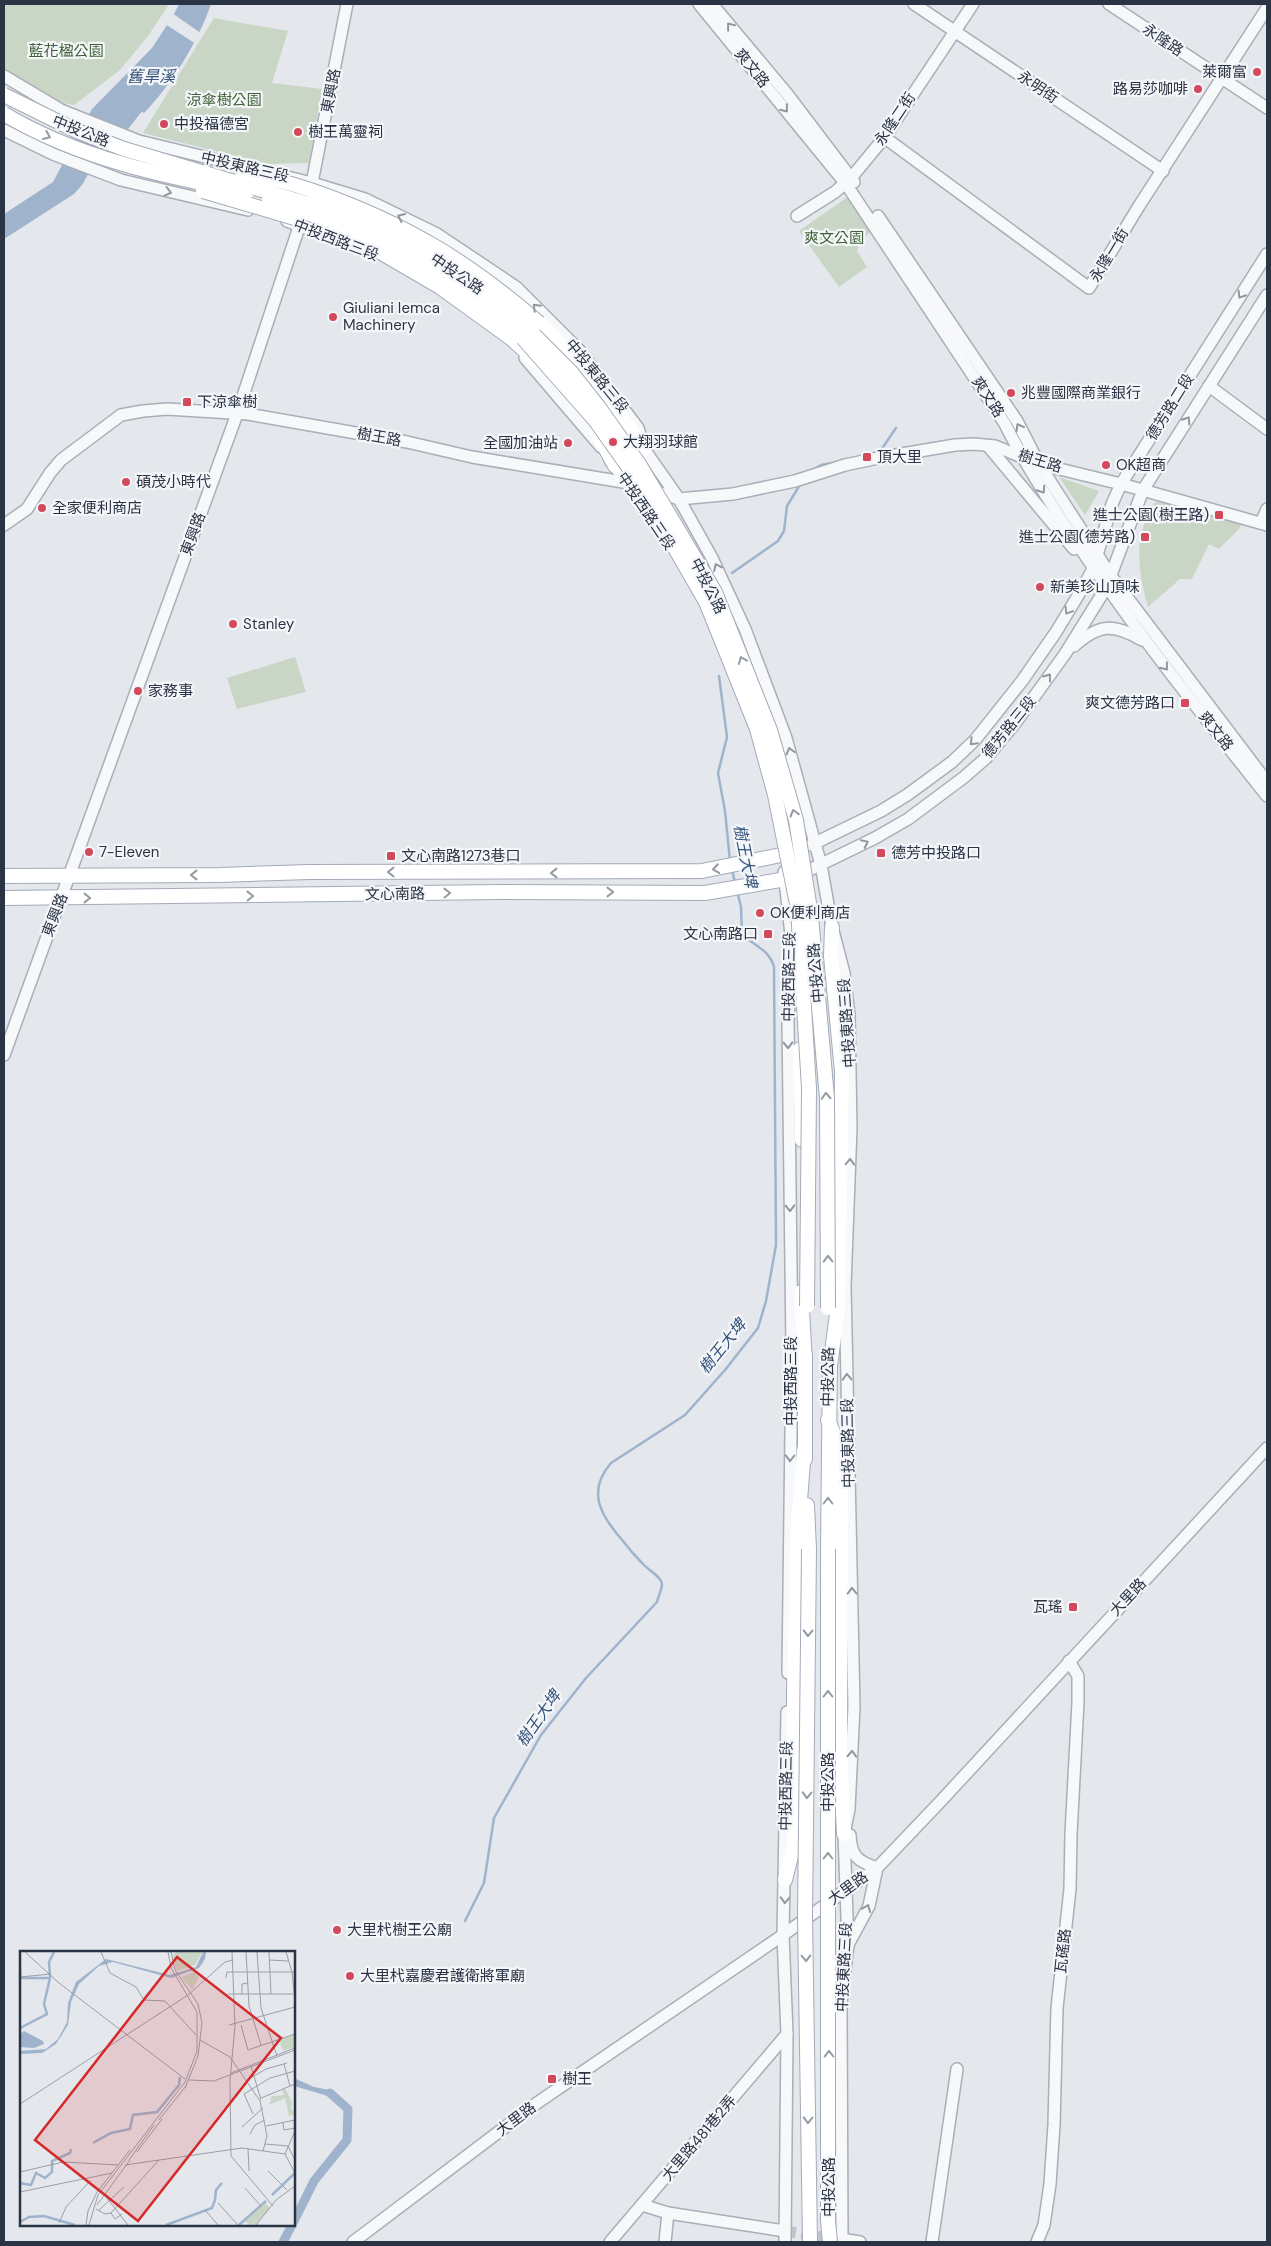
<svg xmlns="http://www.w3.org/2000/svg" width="1271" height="2246" font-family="'DM Sans','Noto Sans TC',sans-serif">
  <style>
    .green { fill: #c9d6c5 }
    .water { fill: #9fb4cc }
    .pier { fill: #e4e7ec }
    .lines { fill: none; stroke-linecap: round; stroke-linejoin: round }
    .stream { stroke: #9fb4cc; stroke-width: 2.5 }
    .canal { stroke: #9fb4cc; stroke-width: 9 }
    .river { stroke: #9fb4cc; stroke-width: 16 }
    .minor-tunnel { stroke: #bfc3cb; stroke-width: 11; stroke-dasharray: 11 5.5; stroke-linecap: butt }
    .minor-casing { stroke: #a9aeb7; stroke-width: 14 }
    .major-casing { stroke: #a3abb8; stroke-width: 16 }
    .minor { stroke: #f7f8fa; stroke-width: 11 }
    .major { stroke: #fff; stroke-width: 14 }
    .major-bridge-casing { stroke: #a3abb8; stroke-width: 16; stroke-linecap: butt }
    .major-bridge { stroke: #fff; stroke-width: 14 }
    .oneway { stroke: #9196a0 }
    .oneway2 { stroke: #959aa2 }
    .poi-dot { fill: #d1495b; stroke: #f4f6f9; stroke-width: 2 }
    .labels { text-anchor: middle; stroke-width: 4.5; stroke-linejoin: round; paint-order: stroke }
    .street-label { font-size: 15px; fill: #2b3445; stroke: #f4f6f9 }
    .park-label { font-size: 15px; fill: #3f6138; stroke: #f4f6f9 }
    .poi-label { font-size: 15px; fill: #2b3445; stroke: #f4f6f9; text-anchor: start }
    .water-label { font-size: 16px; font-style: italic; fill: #34527a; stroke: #f4f6f9 }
    .inset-river { fill: none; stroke: #9fb4cc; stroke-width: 2.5 }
    .inset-road { fill: none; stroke: #9a9fa9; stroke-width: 1 }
    .view { fill: #d62828; fill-opacity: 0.15; stroke: #d62828; stroke-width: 2.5 }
    .inset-edge { fill: none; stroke: #2b3445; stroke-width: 2.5 }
  </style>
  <rect width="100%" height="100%" fill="#e4e7ec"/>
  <g class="green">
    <path d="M4 4H169L148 36 120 70 74 105C49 102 23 83 4 68Z"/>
    <polygon points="214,18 288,31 272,83 322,89 309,163 268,164 143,133"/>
    <polygon points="849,196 871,231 859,244 857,251 867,267 839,287 799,231"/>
    <polygon points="1059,477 1099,491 1085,515"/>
    <path d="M1160 496 1243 522 1238 530 1219 549 1209 544 1192 579H1180L1148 607C1137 567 1132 531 1160 496Z"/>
    <polygon points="295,657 306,692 237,709 227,678"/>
  </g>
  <g class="water">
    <path d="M179 4H211C198 42 172 84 144 113L141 111 145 105 138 96 127 104 82 185 74 194 4 239V214L53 182 92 109 152 48 173 16Z"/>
    <polygon points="294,2078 314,2087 335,2091 338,2099 294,2086"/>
  </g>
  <polygon class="pier" points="172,13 202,34 196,44 165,24"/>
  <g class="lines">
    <g class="stream">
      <polyline points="872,454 881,450 896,428"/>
      <polyline points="810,471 821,465 838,462"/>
      <polyline points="732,573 778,541 784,531 787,506 801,483"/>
      <polyline points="719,676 727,737 718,773 725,811 730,861"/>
      <polyline points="732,869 735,883"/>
      <path d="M465 1921 484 1883 494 1818 541 1735 586 1678 657 1602C658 1597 662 1589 662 1584 661 1576 648 1570 643 1564 636 1557 629 1549 623 1541 601 1516 586 1492 611 1463L685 1415 725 1370 758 1328 766 1301 776 1245 774 967C769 949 754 946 742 934L741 907 737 891"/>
    </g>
    <g class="canal">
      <polyline points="294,2221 314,2181 347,2140 348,2109 330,2093"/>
      <polyline points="283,2242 292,2225"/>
    </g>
    <polyline class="river" points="106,144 154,83"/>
    <polyline class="minor-tunnel" points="785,2231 837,2239"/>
    <defs>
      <g id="minor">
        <path d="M699 4 846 184 1005 424C1022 458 1042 490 1063 522 1125 618 1196 707 1267 796"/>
        <polyline points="712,4 788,95 854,182"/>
        <polyline points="914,4 1163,171"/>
        <polyline points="1109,4 1267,108"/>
        <polyline points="4,76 61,110 139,141 312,183 365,199 437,234 516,287 580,351 599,376"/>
        <polyline points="4,130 53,154 121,180 248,210"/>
        <polyline points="884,137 1089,288 1139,206 1267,8"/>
        <polyline points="311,188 347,4"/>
        <polyline points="797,216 835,192 851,178 884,138 973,4"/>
        <polyline points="878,216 1017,421 1039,464 1111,576 1267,782"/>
        <polyline points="287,221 333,238"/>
        <polyline points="525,358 601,447"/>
        <polyline points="1209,386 1267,429"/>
        <polyline points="626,412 638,428 644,449 679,499 712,558 745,629 786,738 821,865 832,927 844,973 849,1015 851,1128 845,1286 854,1707 849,1809 844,1834 848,1945 841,2003 842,2242"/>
        <polyline points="988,446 1074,549"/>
        <polyline points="610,460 648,511"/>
        <polyline points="652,490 679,499 733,494 795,481 845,465 878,458 955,445 974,444 995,446 1039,464 1121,484 1267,525"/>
        <polyline points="1261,523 1267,509"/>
        <polyline points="4,525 27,509 50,473 61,460 121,415 143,411 167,409 248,414 407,442 472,457 629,483"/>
        <path d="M1074 646C1099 624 1113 623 1142 640"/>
        <polyline points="811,845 881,811 907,795 952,762 975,740 1022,681 1056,632 1082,589 1093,569 1112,504 1121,484 1267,254"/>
        <polyline points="784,872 792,944 788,1021 792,1348 788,1673"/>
        <polyline points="797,876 875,838 908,819 963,778 986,758 1016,722 1065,654 1106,588 1143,490 1267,295"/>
        <polyline points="4,1055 237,414 302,218"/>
        <path d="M849 1943 869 1906 877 1868C857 1861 851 1856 850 1835"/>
        <polyline points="642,2205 668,2213 785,2231"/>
        <polyline points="841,2239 860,2242"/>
        <polyline points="353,2242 537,2103 783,1935 877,1868 940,1802 1267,1448"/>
        <polyline points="610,2242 787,2034"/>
        <polyline points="665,2242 668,2213"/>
        <polyline points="785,2242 787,2034 783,1935 787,1712"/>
        <polyline points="932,2242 957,2069"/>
        <polyline points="1037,2242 1044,2225 1050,2184 1054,2125 1057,2008 1070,1889 1071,1834 1078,1702 1078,1676 1069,1661"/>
      </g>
      <g id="major">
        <polyline points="539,323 596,380 644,449"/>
        <polyline points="513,340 538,363"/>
        <polyline points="597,433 615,466"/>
        <polyline points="4,876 220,875 309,872 702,871 781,855"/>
        <polyline points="4,898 500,892 705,893 786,879"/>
        <polyline points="792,944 797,978"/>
        <polyline points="800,1049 802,1140"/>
        <polyline points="801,1292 805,1364"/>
        <polyline points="830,1366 838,1307 842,1072 831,956 832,927"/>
        <polyline points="828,1420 841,1452 840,1750 844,1834"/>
        <polyline points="805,1459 805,1355"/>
        <polyline points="807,1505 809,1549"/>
        <polyline points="828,1549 830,1358"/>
        <polyline points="785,1880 794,1844 794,1691 798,1525 804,1450"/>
      </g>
    </defs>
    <use href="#minor" class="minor-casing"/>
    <use href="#major" class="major-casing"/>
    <use href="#minor" class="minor"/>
    <use href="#major" class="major"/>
    <defs>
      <g id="major-bridge">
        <polyline points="4,95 77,131 124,149 349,216 394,235 418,248 490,297 532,333 571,372 598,406 639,464 715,592 770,730 796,820 811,916 827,1098 828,1308"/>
        <path d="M4 114C78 158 162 176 247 192"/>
        <path d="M240 180C268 174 296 185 322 194 408 225 470 263 539 323"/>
        <polyline points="203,191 298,219"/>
        <polyline points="269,200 385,240 480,302 520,335 595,420 629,468 706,602 757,729 775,795 798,909 809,1088 807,1306"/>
        <polyline points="325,228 380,252 440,287 512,339"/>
        <polyline points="809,1549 805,1917 810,2242"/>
        <polyline points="828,1549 828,2221 830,2242"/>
      </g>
    </defs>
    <use href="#major-bridge" class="major-bridge-casing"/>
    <use href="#major-bridge" class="major-bridge"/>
  </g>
  <defs><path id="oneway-chevron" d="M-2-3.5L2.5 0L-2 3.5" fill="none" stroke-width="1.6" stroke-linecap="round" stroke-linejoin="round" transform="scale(1.25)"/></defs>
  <g class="oneway">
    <use href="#oneway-chevron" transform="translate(730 26) rotate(-129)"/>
    <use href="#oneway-chevron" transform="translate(785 109) rotate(51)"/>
    <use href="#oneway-chevron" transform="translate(168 192) rotate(14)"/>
    <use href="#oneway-chevron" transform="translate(401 217) rotate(-155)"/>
    <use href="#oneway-chevron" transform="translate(1241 295) rotate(122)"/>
    <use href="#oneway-chevron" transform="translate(536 307) rotate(-135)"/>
    <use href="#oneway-chevron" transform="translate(1187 420) rotate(-57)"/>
    <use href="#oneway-chevron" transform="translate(1019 427) rotate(-119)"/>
    <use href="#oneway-chevron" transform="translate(1042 490) rotate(57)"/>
    <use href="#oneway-chevron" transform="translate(717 567) rotate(-115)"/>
    <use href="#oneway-chevron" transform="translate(1068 611) rotate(121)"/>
    <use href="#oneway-chevron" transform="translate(1165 667) rotate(52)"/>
    <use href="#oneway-chevron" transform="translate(1048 677) rotate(-54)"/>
    <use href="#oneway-chevron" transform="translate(973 742) rotate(134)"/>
    <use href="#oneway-chevron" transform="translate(790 751) rotate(-106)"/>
    <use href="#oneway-chevron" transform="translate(865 843) rotate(-26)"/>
    <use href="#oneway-chevron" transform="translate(788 1045) rotate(89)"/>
    <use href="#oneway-chevron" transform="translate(850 1162) rotate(-88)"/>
    <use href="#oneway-chevron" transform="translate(790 1208) rotate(89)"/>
    <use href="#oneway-chevron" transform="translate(847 1377) rotate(-91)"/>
    <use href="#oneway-chevron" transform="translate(790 1458) rotate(91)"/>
    <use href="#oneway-chevron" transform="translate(852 1591) rotate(-91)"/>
    <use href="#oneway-chevron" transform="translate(852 1754) rotate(-87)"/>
    <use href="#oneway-chevron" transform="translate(785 1900) rotate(92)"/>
    <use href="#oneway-chevron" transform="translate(867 1908) rotate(-68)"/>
  </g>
  <g class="oneway2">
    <use href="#oneway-chevron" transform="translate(47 136) rotate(24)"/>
    <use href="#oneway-chevron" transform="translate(742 660) rotate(-112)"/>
    <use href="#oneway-chevron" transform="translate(794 813) rotate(-106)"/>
    <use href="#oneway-chevron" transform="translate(716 869) rotate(171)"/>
    <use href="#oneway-chevron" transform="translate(391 872) rotate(-180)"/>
    <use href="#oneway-chevron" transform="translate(554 873) rotate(180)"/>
    <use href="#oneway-chevron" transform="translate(194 875) rotate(180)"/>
    <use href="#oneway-chevron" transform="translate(610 892)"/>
    <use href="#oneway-chevron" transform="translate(447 893) rotate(-1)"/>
    <use href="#oneway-chevron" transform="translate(250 896) rotate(-1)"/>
    <use href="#oneway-chevron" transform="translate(87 898)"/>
    <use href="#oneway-chevron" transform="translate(826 1096) rotate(-93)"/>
    <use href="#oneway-chevron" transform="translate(828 1259) rotate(-91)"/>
    <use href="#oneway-chevron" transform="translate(828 1501) rotate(-90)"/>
    <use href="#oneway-chevron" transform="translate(808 1633) rotate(91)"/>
    <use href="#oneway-chevron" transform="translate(828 1694) rotate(-90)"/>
    <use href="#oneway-chevron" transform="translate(807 1795) rotate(91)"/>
    <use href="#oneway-chevron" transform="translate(828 1856) rotate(-90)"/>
    <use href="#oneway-chevron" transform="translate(806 1958) rotate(89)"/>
    <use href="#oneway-chevron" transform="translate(829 2054) rotate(-90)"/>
    <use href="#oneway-chevron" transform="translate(808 2120) rotate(91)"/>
  </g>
  <g class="poi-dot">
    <circle cx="1257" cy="72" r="5"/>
    <circle cx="1198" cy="89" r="5"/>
    <circle cx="164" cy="124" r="5"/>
    <circle cx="298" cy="132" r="5"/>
    <circle cx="333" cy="317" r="5"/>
    <circle cx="1011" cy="393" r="5"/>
    <rect x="182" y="397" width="10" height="10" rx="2.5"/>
    <circle cx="613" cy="442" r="5"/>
    <circle cx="568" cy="443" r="5"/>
    <rect x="862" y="452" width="10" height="10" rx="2.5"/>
    <circle cx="1106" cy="465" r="5"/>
    <circle cx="126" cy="482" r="5"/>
    <circle cx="42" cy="508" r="5"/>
    <rect x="1214" y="510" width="10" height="10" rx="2.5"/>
    <rect x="1140" y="532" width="10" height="10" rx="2.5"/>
    <circle cx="1040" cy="587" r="5"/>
    <circle cx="233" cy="624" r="5"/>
    <circle cx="138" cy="691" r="5"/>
    <rect x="1180" y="698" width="10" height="10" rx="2.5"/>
    <circle cx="89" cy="852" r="5"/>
    <rect x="876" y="848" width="10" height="10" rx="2.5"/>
    <rect x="386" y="851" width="10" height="10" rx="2.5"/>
    <circle cx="760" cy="913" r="5"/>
    <rect x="763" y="929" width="10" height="10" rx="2.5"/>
    <rect x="1068" y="1602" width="10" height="10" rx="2.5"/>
    <circle cx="337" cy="1930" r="5"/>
    <circle cx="350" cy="1976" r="5"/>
    <rect x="547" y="2074" width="10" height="10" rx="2.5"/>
  </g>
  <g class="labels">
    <g class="street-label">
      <text transform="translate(1163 40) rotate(34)" y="5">永隆路</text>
      <text transform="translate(752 68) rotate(51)" y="5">爽文路</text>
      <text transform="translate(1038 87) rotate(34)" y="5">永明街</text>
      <text transform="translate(331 91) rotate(-79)" y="5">東興路</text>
      <text transform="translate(895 119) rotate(-56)" y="5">永隆二街</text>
      <text transform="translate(81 131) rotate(22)" y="5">中投公路</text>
      <text transform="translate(245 167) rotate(13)" y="5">中投東路三段</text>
      <text transform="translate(336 240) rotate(21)" y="5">中投西路三段</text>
      <text transform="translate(1109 255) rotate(-59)" y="5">永隆一街</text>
      <text transform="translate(457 274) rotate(34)" y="5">中投公路</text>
      <text transform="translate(597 376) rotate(51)" y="5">中投東路三段</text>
      <text transform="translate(988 397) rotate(57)" y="5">爽文路</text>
      <text transform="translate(1170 407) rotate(-58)" y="5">德芳路二段</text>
      <text transform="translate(379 437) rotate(10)" y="5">樹王路</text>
      <text transform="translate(1040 461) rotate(17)" y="5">樹王路</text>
      <text transform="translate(646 511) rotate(56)" y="5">中投西路三段</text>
      <text transform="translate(193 534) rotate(-70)" y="5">東興路</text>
      <text transform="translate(708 586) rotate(63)" y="5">中投公路</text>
      <text transform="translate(1009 727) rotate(-51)" y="5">德芳路三段</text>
      <text transform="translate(1216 731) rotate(52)" y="5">爽文路</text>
      <text transform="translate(395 894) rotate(-1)" y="5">文心南路</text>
      <text transform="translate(55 915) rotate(-69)" y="5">東興路</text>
      <text transform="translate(816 973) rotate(-95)" y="5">中投公路</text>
      <text transform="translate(789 977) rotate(-89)" y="5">中投西路三段</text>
      <text transform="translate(847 1023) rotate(-94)" y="5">中投東路三段</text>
      <text transform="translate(828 1377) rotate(-89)" y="5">中投公路</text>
      <text transform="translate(791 1381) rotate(-90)" y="5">中投西路三段</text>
      <text transform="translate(848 1443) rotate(-91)" y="5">中投東路三段</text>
      <text transform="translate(1128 1597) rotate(-47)" y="5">大里路</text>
      <text transform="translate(828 1782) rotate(-90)" y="5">中投公路</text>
      <text transform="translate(786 1786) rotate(-89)" y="5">中投西路三段</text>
      <text transform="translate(848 1888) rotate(-36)" y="5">大里路</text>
      <text transform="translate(1063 1951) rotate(-84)" y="5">瓦磘路</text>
      <text transform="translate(844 1967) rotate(-87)" y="5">中投東路三段</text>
      <text transform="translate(516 2119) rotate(-37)" y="5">大里路</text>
      <text transform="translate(699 2138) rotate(-50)" y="5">大里路481巷2弄</text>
      <text transform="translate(829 2187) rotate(-90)" y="5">中投公路</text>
    </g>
    <g class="park-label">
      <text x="66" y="56">藍花楹公園</text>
      <text x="224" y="105">涼傘樹公園</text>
      <text x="834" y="243">爽文公園</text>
    </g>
    <g class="poi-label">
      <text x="1247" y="77" text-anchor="end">萊爾富</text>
      <text x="1188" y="94" text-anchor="end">路易莎咖啡</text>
      <text x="174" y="129">中投福德宮</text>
      <text x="308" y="137">樹王萬靈祠</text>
      <text x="343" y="313">Giuliani Iemca<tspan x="343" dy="17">Machinery</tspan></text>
      <text x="1021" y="398">兆豐國際商業銀行</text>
      <text x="197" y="407">下涼傘樹</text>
      <text x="623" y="447">大翔羽球館</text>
      <text x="558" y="448" text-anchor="end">全國加油站</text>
      <text x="877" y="462">頂大里</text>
      <text x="1116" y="470">OK超商</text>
      <text x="136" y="487">碩茂小時代</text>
      <text x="52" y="513">全家便利商店</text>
      <text x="1209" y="520" text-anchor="end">進士公園(樹王路)</text>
      <text x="1135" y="542" text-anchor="end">進士公園(德芳路)</text>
      <text x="1050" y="592">新美珍山頂味</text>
      <text x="243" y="629">Stanley</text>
      <text x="148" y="696">家務事</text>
      <text x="1175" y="708" text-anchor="end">爽文德芳路口</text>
      <text x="99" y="857">7-Eleven</text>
      <text x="891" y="858">德芳中投路口</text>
      <text x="401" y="861">文心南路1273巷口</text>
      <text x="770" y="918">OK便利商店</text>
      <text x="758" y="939" text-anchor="end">文心南路口</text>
      <text x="1063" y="1612" text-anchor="end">瓦瑤</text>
      <text x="347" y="1935">大里杙樹王公廟</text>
      <text x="360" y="1981">大里杙嘉慶君護衛將軍廟</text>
      <text x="562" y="2084">樹王</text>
    </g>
    <g class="water-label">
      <text x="151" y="82">舊旱溪</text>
      <text transform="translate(746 856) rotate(79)" y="6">樹王大埤</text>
      <text transform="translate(722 1346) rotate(-51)" y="6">樹王大埤</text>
      <text transform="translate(538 1718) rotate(-55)" y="6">樹王大埤</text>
    </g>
  </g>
  <g transform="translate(20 1951)">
    <rect width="275" height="275" fill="#e4e7ec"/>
    <path d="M156 1H182L175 14 157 20 152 6ZM174 21 179 27 172 39 161 26ZM275 83V96L263 100 259 89ZM265 137 272 151 271 158 275 163 269 165 265 147 249 154 252 145 264 144 262 139ZM244 251 250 257 235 274H230L225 270Z" fill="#c9d6c5"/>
    <path d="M183 1H186L185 8 179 17 151 27 93 11 79 15 59 33 51 51 48 74 36 93 22 102 0 103V100L26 98 38 88 47 71 48 52 56 31 86 8 150 24 176 16ZM4 80 23 90 24 93 14 97 0 96V83Z" fill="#9fb4cc"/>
    <path class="inset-river" d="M1 27H30M0 77 27 63 24 53 30 27 29 11 34 1M73 192 91 182 110 178 113 164 137 161 159 134 160 126M0 232 11 234 16 222 25 227 32 221V210L50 202 51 198M252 244 275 222M195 249 196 239 202 232M0 271 9 266 24 265 55 274M146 274 192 257 195 249M219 274 246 250"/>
    <path class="inset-road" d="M5 1 39 32 165 128M81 1 90 22 116 36 124 49 145 50 176 84M151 1 155 19 178 53 182 72 178 105 165 137M212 1 215 75 210 129 211 205 253 255M226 1 229 55 241 94M237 1 241 57 257 105M249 1 251 43M266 1 272 21 275 50M0 3 1 26M249 9 268 10M0 26 31 23M206 27 207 21H275M208 43H273M222 43V33L228 32M209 74 275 56M221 74 228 99 275 83M180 89 210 106 240 150 247 185 243 200M264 113 270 135M231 115 241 149M211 122 275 97M169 129 194 130 275 99M227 129 246 118 267 112M241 147 275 133M0 153 168 44 205 11 213 9M233 163 224 143 250 127 275 120M139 169 166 135M263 172 264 179 275 177M246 175 275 169M222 176 243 157M230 183 235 174 245 169M245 193 268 195 275 209M228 197 229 220M117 201 142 168M265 203 275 180M265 203 275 222M109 209 134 174M105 214 222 197 265 203M248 220 267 239M0 221 43 211 98 214M225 237 240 254M0 241 92 222M83 242 108 274M198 252 218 274M77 254 110 209M76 258 85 263 91 262 139 209M185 259 198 274M78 260 104 236M91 262 95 268 102 263M39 272 46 256 71 229M66 274 68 260 77 241 110 199M69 274 78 244 165 131 177 100V61L151 17 148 1M236 274 256 249 275 235"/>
    <path class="view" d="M157 6 261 87 118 270 15 189Z"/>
    <rect width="275" height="275" class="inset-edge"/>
  </g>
  <rect width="1271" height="2246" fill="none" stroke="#2b3445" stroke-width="10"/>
</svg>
